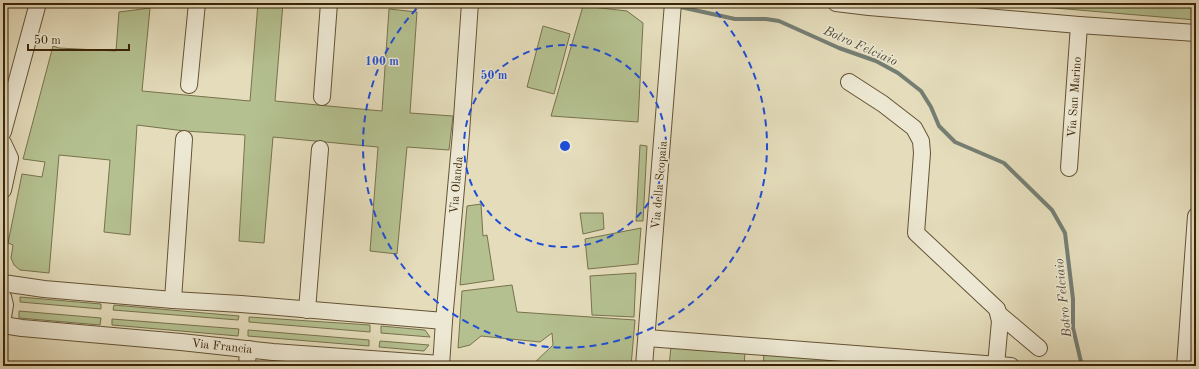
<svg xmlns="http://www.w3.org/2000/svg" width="1199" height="369" font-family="'Old Standard TT',serif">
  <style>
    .green { fill: #b4c090; stroke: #78724c }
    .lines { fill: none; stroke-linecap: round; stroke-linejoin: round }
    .stream { stroke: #757e73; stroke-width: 4 }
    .minor-casing { stroke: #655335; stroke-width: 18 }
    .minor { stroke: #ede8d3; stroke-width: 16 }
    .ring { fill: none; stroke: #1d4ed8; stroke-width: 2; stroke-dasharray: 7 5 }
    .labels { text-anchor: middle; stroke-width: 3; stroke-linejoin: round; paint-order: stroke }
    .street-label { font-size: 12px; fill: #3b2508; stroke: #ede8d3 }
    .water-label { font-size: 13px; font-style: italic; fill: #534a35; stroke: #ede8d3 }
    .centre { fill: #1d4ed8; stroke: #ede8d3; stroke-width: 2 }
    .ring-label { font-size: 12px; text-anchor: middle; font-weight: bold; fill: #1d4ed8; stroke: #ede8d3; stroke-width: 3; stroke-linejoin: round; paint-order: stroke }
  </style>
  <rect width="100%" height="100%" fill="#e4dcbb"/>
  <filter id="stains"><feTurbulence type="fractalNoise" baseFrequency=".005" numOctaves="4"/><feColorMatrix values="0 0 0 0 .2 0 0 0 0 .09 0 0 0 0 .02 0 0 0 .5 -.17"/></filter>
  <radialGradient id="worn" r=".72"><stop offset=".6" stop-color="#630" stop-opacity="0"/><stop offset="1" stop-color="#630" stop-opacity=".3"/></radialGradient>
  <g class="green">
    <polygon points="258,3 283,3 275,101 382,111 389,9 417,12 410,113 453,116 449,150 407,147 397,254 370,251 378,147 273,137 264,243 239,241 245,135 185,131 137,125 130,235 104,232 110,160 59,155 49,273 20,270 14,265 11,258 13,245 8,243 22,174 42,177 45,162 23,159 53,46 59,48 116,51 119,12 150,8 142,91 250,101"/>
    <polygon points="996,3 1196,3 1196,20"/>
    <polygon points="583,6 627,11 643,23 638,122 551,116"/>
    <polygon points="543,26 570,34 554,94 527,87"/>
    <polygon points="640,145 647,146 643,221 636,221"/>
    <polygon points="481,204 483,236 487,235 494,280 460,285 467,206"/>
    <polygon points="580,213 603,213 604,229 583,234"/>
    <polygon points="641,228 638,264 588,269 585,239"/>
    <polygon points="636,273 634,317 592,315 590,276"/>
    <polygon points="512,285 517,312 635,320 631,366 531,366 553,345 552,333 540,342 481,336 470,345 458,348 462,291"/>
    <polygon points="20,297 101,304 101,309 20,302"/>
    <polygon points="114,305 239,316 238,320 113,310"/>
    <polygon points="19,311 101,318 100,325 19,318"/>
    <polygon points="249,317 370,325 370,332 249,322"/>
    <polygon points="112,319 239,329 238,336 112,325"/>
    <polygon points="381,326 425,330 430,337 381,333"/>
    <polygon points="248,330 369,340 369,346 248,336"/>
    <polygon points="380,341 429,345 424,351 379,347"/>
    <polygon points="671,347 745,353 744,366 669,366"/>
    <polygon points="764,354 851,361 851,366 763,366"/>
  </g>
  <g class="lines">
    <polyline class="stream" points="676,6 735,19 766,19 779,21 839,48 876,61 898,73 921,91 931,107 939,126 955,142 1004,163 1052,210 1065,233 1073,299 1073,328 1082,366"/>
    <defs>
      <g id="minor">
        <polyline points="836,3 869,7 1079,25 1196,33"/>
        <polyline points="849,82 883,104 914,128 921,141 922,153 916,233 997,309 1000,321 996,365"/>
        <polyline points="189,85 197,3"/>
        <polyline points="322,97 329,3"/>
        <polyline points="3,132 38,3"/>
        <polyline points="3,143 10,158 3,190"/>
        <polyline points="1069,168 1079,25"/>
        <polyline points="3,283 44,289 173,300 241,304 444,321"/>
        <polyline points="3,297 5,305 3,317"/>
        <polyline points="173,300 184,139"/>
        <polyline points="307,310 320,149"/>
        <polyline points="1000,315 1039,348"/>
        <polyline points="3,325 22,328 181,342 273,352 441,364"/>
        <polyline points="647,338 1011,366"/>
        <polyline points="247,366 248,349"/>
        <polyline points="441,366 444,321 461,133 470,3"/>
        <polyline points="644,366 673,3"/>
        <polyline points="1185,366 1196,216"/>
      </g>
    </defs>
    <use href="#minor" class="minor-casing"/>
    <use href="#minor" class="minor"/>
  </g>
  <g class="ring">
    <circle cx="565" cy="146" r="101"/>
    <path d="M708 3A202 202 0 1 1 422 3"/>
  </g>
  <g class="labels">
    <g class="street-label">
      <text transform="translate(1074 97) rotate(-86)" y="4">Via San Marino</text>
      <text transform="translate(456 185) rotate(-85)" y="4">Via Olanda</text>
      <text transform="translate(659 185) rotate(-85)" y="4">Via della Scopaia</text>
      <text transform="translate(222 346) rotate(6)" y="4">Via Francia</text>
    </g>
    <g class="water-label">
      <text transform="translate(861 45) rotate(24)" y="5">Botro Felciaio</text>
      <text transform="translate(1062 298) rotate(-96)" y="5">Botro Felciaio</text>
    </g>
  </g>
  <circle cx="565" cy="146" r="6" class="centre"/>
  <g class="ring-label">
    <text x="382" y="65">100 m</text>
    <text x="494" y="79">50 m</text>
  </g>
  <rect width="1199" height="369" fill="none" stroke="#e4dcbb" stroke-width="16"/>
  <rect x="4" y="4" width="1191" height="361" fill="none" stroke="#3b2508" stroke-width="2"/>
  <rect x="8" y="8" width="1183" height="353" fill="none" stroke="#3b2508"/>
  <path d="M28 44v6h101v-6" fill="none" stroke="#3b2508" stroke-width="2"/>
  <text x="34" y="44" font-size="12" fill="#3b2508" stroke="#ede8d3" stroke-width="3" paint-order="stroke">50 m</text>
  <rect width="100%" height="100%" filter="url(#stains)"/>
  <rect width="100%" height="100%" fill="url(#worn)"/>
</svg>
